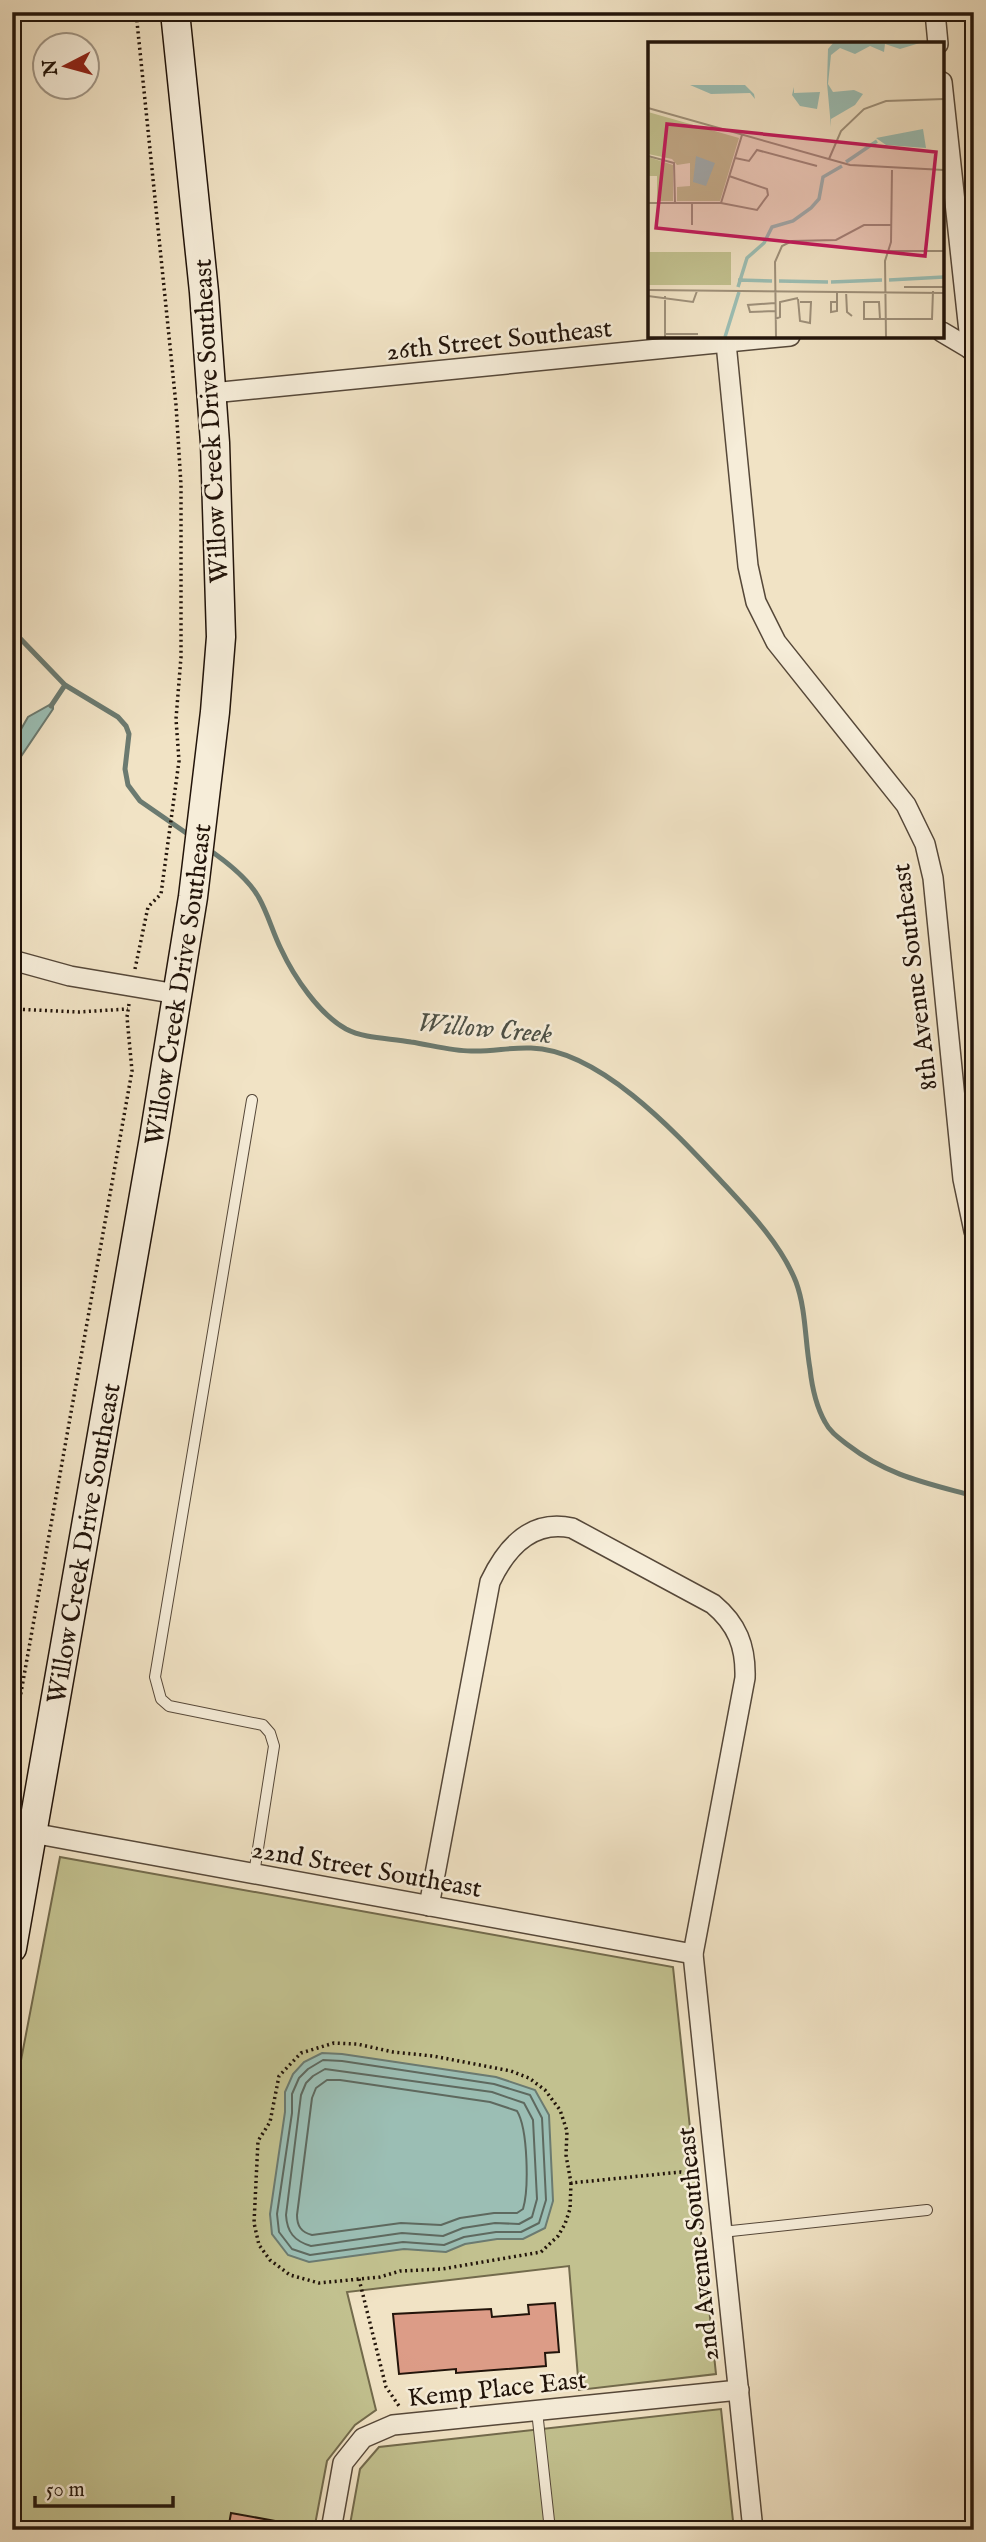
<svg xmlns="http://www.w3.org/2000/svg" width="986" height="2542" font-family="'IM FELL English',serif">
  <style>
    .green { fill: #c2c18f; stroke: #726a4c; stroke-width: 2 }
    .water { fill: #9bbeb4; stroke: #6b7a70; stroke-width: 2 }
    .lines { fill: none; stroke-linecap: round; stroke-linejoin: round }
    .shore { stroke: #5e695f; stroke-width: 2 }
    .stream { stroke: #6b7a70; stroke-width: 5 }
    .building { fill: #dc9c87; stroke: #22140a; stroke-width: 2 }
    .lane-casing { stroke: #564839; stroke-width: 12 }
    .street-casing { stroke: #564839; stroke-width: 22 }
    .secondary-casing { stroke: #22140a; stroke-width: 31 }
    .path { stroke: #22140a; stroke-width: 3.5; stroke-dasharray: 2 3.5; stroke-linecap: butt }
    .lane { stroke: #f6edd9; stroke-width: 10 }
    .street { stroke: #f6edd9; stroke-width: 19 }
    .secondary { stroke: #f6edd9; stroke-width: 28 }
    .labels { text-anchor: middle; stroke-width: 5; stroke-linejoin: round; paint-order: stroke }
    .street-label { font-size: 26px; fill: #22140a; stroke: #f6edd9 }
    .water-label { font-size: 28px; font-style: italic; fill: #4c5046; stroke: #f6edd9 }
    .inset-river { fill: none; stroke: #9bbeb4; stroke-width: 3.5 }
    .inset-road { fill: none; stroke: #9e907a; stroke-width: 2 }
    .view { fill: #c2185b; fill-opacity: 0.15; stroke: #c2185b; stroke-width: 3.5 }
    .inset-edge { fill: none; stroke: #22140a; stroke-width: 3.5 }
  </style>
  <rect width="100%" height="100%" fill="#f1e3c5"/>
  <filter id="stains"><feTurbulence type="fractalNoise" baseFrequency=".00286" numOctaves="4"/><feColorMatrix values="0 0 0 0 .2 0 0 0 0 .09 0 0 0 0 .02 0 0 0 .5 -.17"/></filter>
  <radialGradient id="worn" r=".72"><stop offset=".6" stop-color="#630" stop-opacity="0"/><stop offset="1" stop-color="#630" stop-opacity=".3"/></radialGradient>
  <g class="green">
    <polygon points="60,1857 673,1967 716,2374 579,2390 569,2266 347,2292 376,2410 355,2425 327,2461 314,2530 12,2530 12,2107"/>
    <polygon points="721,2409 734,2530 349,2530 360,2469 379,2447"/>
  </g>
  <g class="water">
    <polygon points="53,703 53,709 20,758 12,794 12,745 28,717"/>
    <polygon points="322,2053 342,2054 496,2077 535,2090 549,2115 553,2201 545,2228 523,2239 497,2239 465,2244 446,2252 404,2249 309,2262 288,2255 272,2234 270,2214 285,2112 285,2092 293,2074 304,2062"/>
  </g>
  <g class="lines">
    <g class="shore">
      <polygon points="323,2060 342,2061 494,2084 530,2095 542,2118 546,2200 539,2223 521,2232 496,2232 464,2237 444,2245 403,2242 310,2255 292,2249 279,2232 277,2214 292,2113 292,2094 299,2078 308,2069"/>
      <path d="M325 2069 492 2092 524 2103 533 2120 537 2199 532 2217 519 2224 495 2223 463 2228 443 2236 402 2233 311 2246C294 2241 287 2232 286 2215L301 2095 306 2083 313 2076Z"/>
      <path d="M327 2080H340L490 2102 517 2111C528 2129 529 2189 523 2209L517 2213H494L460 2218 441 2225 401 2223 312 2235C301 2232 297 2226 297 2215L312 2098 316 2088Z"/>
    </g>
    <g class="stream">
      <polyline points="12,630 65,685 118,717 126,726 129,734 125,769 128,785 140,801 192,837"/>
      <polyline points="51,706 65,685"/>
      <path d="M208 849C227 862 248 878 259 898 268 914 273 933 281 949 294 977 319 1014 346 1029 365 1039 390 1038 411 1042 431 1045 451 1051 471 1051 491 1052 511 1047 531 1048 600 1050 676 1133 721 1181 748 1210 781 1244 796 1282 806 1309 805 1341 810 1369 812 1387 816 1406 825 1422 830 1432 839 1438 848 1445 888 1476 927 1483 974 1496"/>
    </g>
  </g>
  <g class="building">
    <polygon points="555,2303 559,2352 545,2353 546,2366 456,2373 456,2369 399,2374 393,2314 491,2309 492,2317 529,2314 528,2305"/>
    <polygon points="231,2513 281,2522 280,2530 228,2530"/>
  </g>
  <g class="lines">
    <defs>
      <g id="lane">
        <polyline points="252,1100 155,1677 161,1699 169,1706 263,1725 270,1733 274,1746 254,1874"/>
        <polyline points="722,2232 927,2210"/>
        <polyline points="537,2411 550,2530"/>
      </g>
      <g id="street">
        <polyline points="935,12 938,44"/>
        <polyline points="942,82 971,350"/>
        <polyline points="942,332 974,351"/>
        <polyline points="726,343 748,566 756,602 776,642 906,805 925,844 933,878 963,1179 974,1231"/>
        <polyline points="212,393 790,336"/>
        <polyline points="12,960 70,976 177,994"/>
        <polyline points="32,1833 693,1954"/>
        <path d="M429 1906 490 1582C506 1548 531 1519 572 1528L713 1604C737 1624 746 1646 745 1678L693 1954 753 2530"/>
        <polyline points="331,2530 343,2463 363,2438 393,2425 739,2390"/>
      </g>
      <g id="secondary">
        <path id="s1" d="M12 1948 154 1138 193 897 215 712 221 637 215 443 204 292 175 12"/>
      </g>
    </defs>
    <use href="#lane" class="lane-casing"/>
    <use href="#street" class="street-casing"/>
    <use href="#secondary" class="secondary-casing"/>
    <g class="path">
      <polyline points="135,969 148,907 161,894 179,761 176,719 181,657 181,485 176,405 136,12"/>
      <polyline points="12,1009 78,1012 128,1009"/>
      <polyline points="12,1743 132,1071 127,1017 129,1004"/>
      <polyline points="571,2183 570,2209 565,2224 558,2236 541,2252 442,2269 400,2271 380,2277 319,2283 290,2275 270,2260 259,2245 254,2223 258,2141 270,2122 279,2076 301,2053 334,2043 357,2044 393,2052 433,2056 511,2071 529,2078 545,2090 560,2110 567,2131 566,2155 571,2183 681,2172 697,2174"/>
      <polyline points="359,2279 386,2387 399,2406"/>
    </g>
    <use href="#lane" class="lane"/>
    <use href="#street" class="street"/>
    <use href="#secondary" class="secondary"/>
  </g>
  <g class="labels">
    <g class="street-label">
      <text transform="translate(499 339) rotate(-6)" y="9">26th Street Southeast</text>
      <text transform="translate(210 421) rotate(-93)" y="9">Willow Creek Drive Southeast</text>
      <text transform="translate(914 977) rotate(-97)" y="9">8th Avenue Southeast</text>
      <text dy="9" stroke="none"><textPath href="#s1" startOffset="978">Willow Creek Drive Southeast</textPath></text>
      <text dy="9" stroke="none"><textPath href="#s1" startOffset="411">Willow Creek Drive Southeast</textPath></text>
      <text transform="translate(367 1868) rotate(10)" y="9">22nd Street Southeast</text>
      <text transform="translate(697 2244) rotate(-96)" y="9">2nd Avenue Southeast</text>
      <text transform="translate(497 2388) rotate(-6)" y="9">Kemp Place East</text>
    </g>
    <g class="water-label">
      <text transform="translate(485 1027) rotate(5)" y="10">Willow Creek</text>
    </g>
  </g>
  <g transform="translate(648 42)">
    <rect width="296" height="296" fill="#f1e3c5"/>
    <path d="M0 70 91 96 72 159H29V145L42 144V121L29 123 24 117 0 112ZM0 115 25 123V159H9V134H0ZM0 210H83V243H0Z" fill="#c2c18f"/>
    <path d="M186 0H275L252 7 237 2 236 10 222 4 207 12 192 6 183 13 180 42 185 50 206 48 215 52 207 63 183 77V85L179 41 180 7ZM42 43H97L106 52 107 57 102 51 63 52ZM146 45V51L172 50 169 67 152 64 144 53ZM275 87 278 106 238 103 228 96ZM48 114 67 121 58 144 45 140Z" fill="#9bbeb4"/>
    <path class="inset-river" d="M198 120 229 99M90 238 124 239M241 238 296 235M131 239 180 240M183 240 234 238M90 245 99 216 116 201 124 185 145 179 163 166 171 157 175 135 194 124M77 295 91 250"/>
    <path class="inset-road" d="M0 66 202 123 296 128M0 114 26 121 27 161M87 116 101 119 109 108 169 124M181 117 193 89 216 67 238 59 296 57M0 161H73L109 168 120 153 119 147 81 134M44 161V183M73 161 94 93M241 209H296M256 245H296M0 248 296 251M189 249V269L183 270V260H189M198 249 199 270 204 274M0 254 45 260 49 249M150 257 152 279 162 281 163 260H152M127 261 100 263 102 270 127 269M127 277 132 275V260L150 256M232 277 231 260H216V277H284L285 249M17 292H50M17 295V254M128 295 127 220 134 204 144 199 188 198 216 183H243M238 295 237 219 243 200 244 128"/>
    <path class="view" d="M19 82 288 110 277 214 8 186Z"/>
    <rect width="296" height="296" class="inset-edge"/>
  </g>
  <rect width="986" height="2542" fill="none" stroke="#f1e3c5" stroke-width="42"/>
  <rect x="14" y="14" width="958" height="2514" fill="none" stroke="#22140a" stroke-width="3.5"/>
  <rect x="21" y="21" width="944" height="2500" fill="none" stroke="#22140a" stroke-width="2"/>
  <g transform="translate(66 66) rotate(264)"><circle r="33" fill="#f6edd9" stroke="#a19686" stroke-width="2"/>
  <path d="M0-5L12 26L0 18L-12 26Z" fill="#8f2418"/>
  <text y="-10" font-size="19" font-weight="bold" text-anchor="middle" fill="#22140a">N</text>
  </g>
  <path d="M35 2496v10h138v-10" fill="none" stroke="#22140a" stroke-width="3.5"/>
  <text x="46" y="2496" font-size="21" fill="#22140a" stroke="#f6edd9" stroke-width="5" paint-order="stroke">50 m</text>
  <rect width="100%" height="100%" filter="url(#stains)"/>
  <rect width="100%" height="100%" fill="url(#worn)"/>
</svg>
